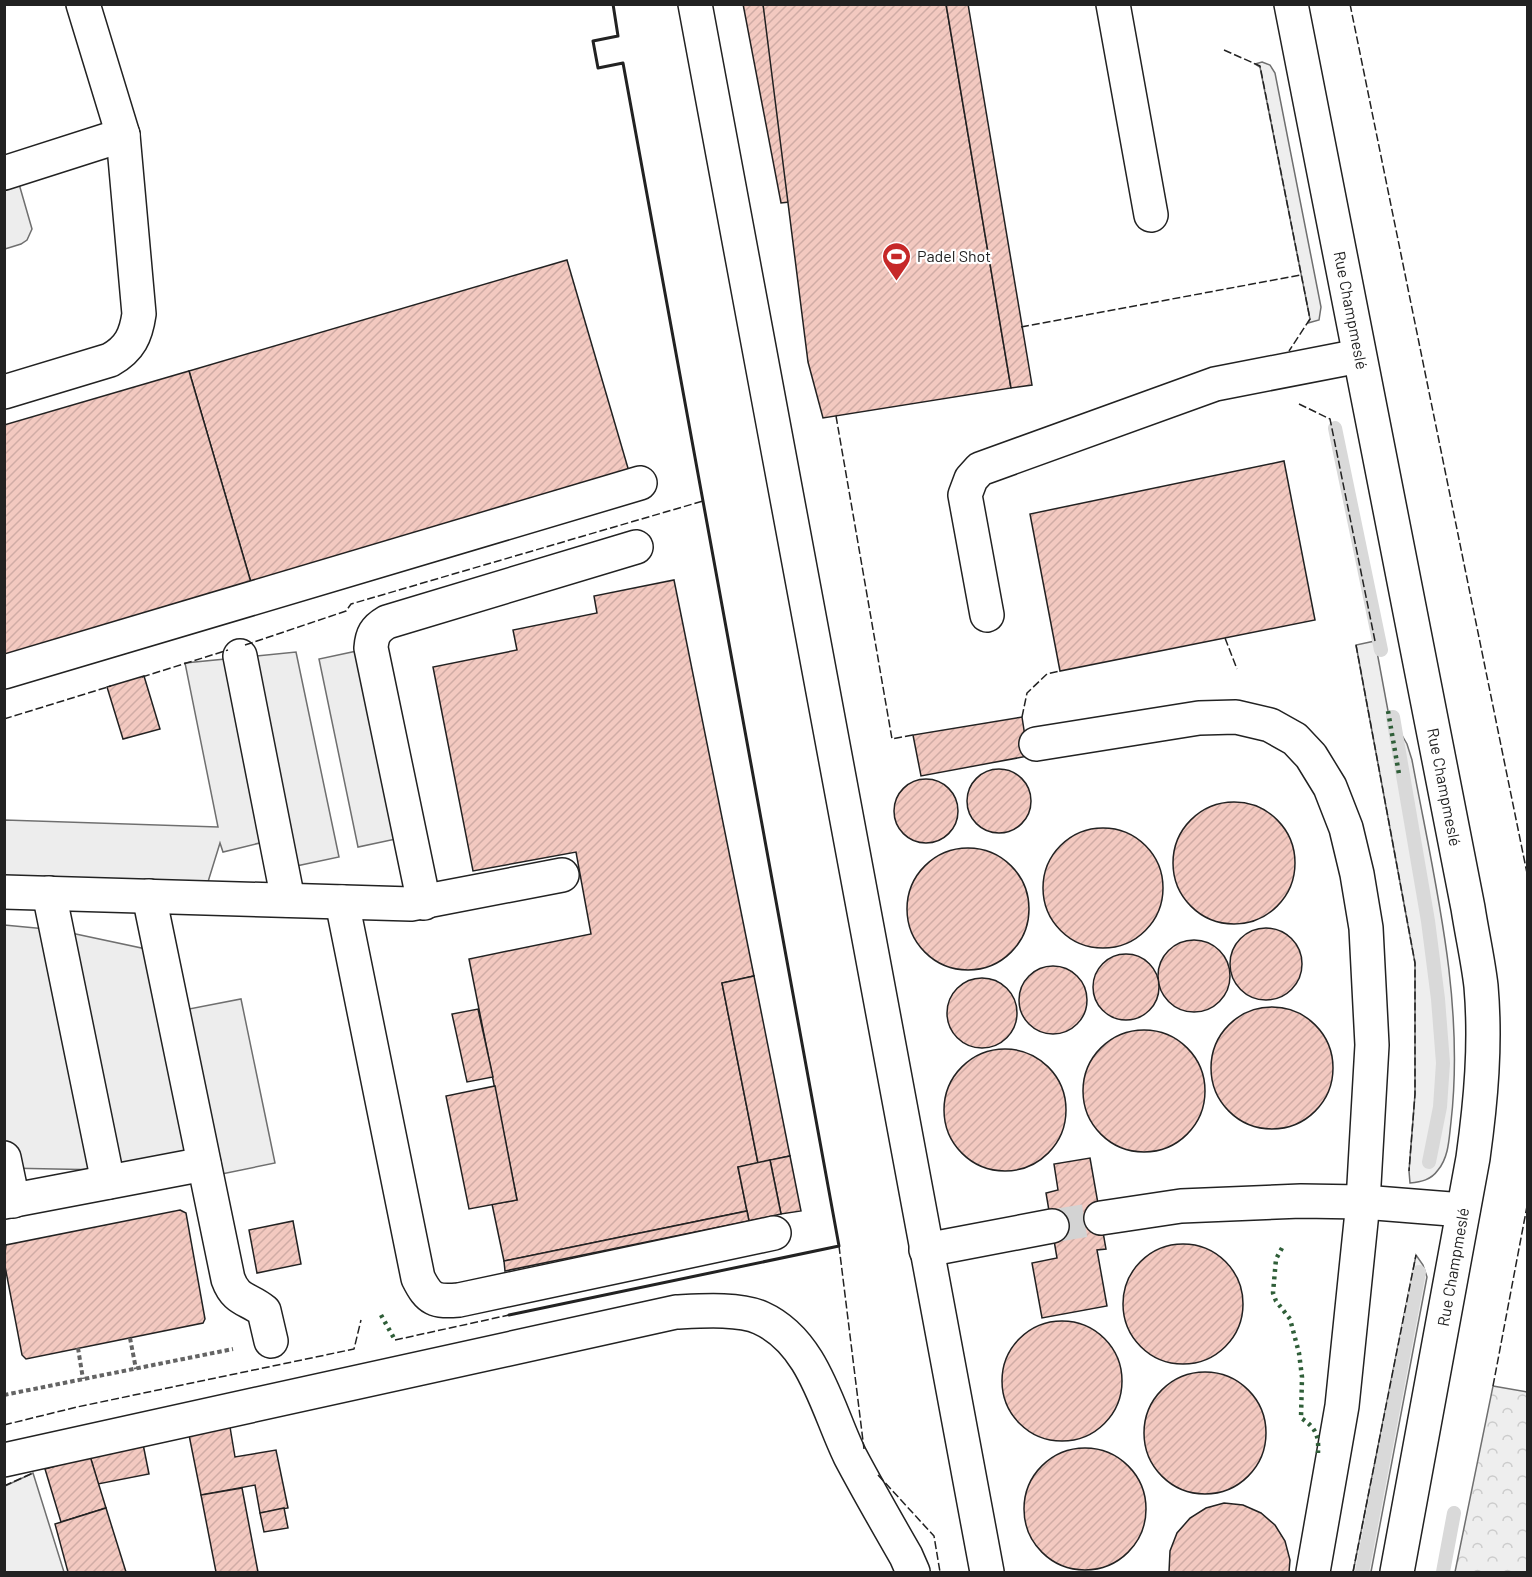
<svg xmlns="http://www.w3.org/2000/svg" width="1532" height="1577" font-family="Barlow,sans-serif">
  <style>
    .grass { fill: #eee; stroke: #6f6f6f; stroke-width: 1.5 }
    .forest { fill: url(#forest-crowns); stroke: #6f6f6f; stroke-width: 1.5 }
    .parking { fill: #ededed; stroke: #6f6f6f; stroke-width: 1.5 }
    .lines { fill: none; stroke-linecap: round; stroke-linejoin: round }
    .stream { stroke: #d9d9d9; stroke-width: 14 }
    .building { fill: url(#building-hatch); stroke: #222; stroke-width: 1.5 }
    .minor-tunnel { stroke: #d3d3d3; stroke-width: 33; stroke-dasharray: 33 16; stroke-linecap: butt }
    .minor-casing { stroke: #222; stroke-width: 36 }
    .path { stroke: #646464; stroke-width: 4; stroke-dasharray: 4.5 3; stroke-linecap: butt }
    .minor { stroke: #fff; stroke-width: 33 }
    .hedge { stroke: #2f5e38; stroke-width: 4.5; stroke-dasharray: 3 4.5; stroke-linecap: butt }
    .fence { stroke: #222; stroke-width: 1.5; stroke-dasharray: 8 3; stroke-linecap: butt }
    .wall { stroke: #222; stroke-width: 3 }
    .labels { text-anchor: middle; stroke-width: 4.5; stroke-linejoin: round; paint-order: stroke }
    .poi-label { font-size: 16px; fill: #222; stroke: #fff; text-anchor: start }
    .street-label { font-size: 16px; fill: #222; stroke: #fff }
  </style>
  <defs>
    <pattern id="forest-crowns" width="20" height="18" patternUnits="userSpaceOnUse" patternTransform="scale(1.5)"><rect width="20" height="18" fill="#eee"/><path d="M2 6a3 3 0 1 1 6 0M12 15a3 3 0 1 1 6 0" fill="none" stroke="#ccc"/></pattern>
    <pattern id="building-hatch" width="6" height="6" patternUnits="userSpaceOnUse" patternTransform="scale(1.5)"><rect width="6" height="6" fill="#f3c9c0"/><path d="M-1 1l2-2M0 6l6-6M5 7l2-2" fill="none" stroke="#d0aca5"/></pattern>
  </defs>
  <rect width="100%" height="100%" fill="#fff"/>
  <g class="grass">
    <polygon points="1262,62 1270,65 1275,73 1321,307 1319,320 1308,323 1310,319 1260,67 1255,64"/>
    <path d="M1375 641 1388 711 1407 744 1412 760C1434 879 1465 1000 1451 1122 1449 1138 1449 1157 1438 1170 1431 1180 1421 1182 1410 1183L1409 1171 1415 1094V963L1356 645Z"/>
    <polygon points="1416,1255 1423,1265 1427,1277 1371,1572 1353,1572"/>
    <polygon points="33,1473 64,1572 5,1572 5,1486"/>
  </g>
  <polygon class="forest" points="1493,1386 1527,1392 1527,1572 1455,1572"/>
  <g class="parking">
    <polygon points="15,170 32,229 27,240 21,244 5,249 5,173"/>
    <polygon points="371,648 410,836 358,847 319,659"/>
    <polygon points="296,652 339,857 282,869 276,839 223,852 220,843 203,898 5,892 5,820 218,827 185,663"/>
    <polygon points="4,925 57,930 160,952 174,1012 241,999 275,1163 207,1177 106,1170 5,1168"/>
  </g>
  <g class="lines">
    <g class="stream">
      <polyline points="1335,428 1381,650"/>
      <polyline points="1393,717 1428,921 1438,999 1443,1063 1440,1107 1429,1162"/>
      <polyline points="1362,1572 1419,1272"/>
      <polyline points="1443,1572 1454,1513"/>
    </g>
  </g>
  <g class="building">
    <polygon points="743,4 763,4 767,25 789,202 781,203"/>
    <polygon points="763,4 946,4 1011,388 823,418 808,362"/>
    <polygon points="946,4 968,4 1032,385 1011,388"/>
    <polygon points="567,260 630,475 252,586 189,371"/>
    <polygon points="189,371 252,586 4,658 4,425"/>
    <polygon points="1284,461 1315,620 1060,671 1030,514"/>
    <polygon points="674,580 754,976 722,983 758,1163 738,1167 747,1211 504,1261 492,1204 517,1200 469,959 591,934 576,852 473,871 433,667 517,650 513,630 597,613 594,596"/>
    <polygon points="144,676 160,729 123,739 107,687"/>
    <polygon points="1022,717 1028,756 921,776 913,735"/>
    <circle cx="999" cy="801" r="32"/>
    <circle cx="926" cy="811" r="32"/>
    <circle cx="1234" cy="863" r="61"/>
    <circle cx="1103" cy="888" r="60"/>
    <circle cx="968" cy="909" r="61"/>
    <circle cx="1266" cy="964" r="36"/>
    <circle cx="1194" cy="976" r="36"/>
    <circle cx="1126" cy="987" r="33"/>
    <circle cx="1053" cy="1000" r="34"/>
    <polygon points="754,976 790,1156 758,1163 722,983"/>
    <circle cx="982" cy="1013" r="35"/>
    <circle cx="1272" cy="1068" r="61"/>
    <polygon points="478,1009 493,1077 467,1082 452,1014"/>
    <circle cx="1144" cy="1091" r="61"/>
    <circle cx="1005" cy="1110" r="61"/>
    <polygon points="495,1086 517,1200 469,1209 446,1096"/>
    <polygon points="790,1156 801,1211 781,1214 770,1160"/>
    <polygon points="1090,1158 1106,1249 1097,1250 1107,1306 1042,1318 1032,1263 1057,1258 1046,1193 1058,1190 1054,1164"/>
    <polygon points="770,1160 781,1214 749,1221 738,1167"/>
    <polygon points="180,1210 186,1213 205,1319 203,1323 26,1359 22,1355 4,1261 6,1245"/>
    <polygon points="747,1211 749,1221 505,1271 504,1261"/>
    <polygon points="293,1221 301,1264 257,1273 249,1230"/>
    <circle cx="1183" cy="1304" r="60"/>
    <circle cx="1062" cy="1381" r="60"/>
    <circle cx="1205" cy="1433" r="61"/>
    <polygon points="230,1427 235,1457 276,1450 288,1508 260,1513 255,1485 201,1495 189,1435"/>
    <polygon points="143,1444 149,1474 98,1484 90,1456"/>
    <circle cx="1085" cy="1509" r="61"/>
    <polygon points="90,1456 106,1508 61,1522 45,1469"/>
    <polygon points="242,1488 258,1572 216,1572 201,1495"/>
    <polygon points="1224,1503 1243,1505 1261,1513 1275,1525 1285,1541 1290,1560 1289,1572 1169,1572 1170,1551 1177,1533 1190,1518 1206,1508"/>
    <polygon points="106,1508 126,1572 68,1572 55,1524"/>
    <polygon points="284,1508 288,1528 264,1532 260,1513"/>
  </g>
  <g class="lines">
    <polyline class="minor-tunnel" points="1052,1226 1101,1218"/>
    <defs>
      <g id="minor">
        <polyline points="695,4 987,1572"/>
        <polyline points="1113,4 1151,215"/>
        <path id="s1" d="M1291 4 1468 908C1472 934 1478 960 1481 986 1486 1044 1481 1100 1473 1158L1397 1572"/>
        <polyline points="4,173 123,135 83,4"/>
        <path d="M4 392 110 360C130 349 136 335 139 314L123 135"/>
        <polyline points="987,615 965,495 971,479 980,469 1215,384 1359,356"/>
        <polyline points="240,656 288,900"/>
        <polyline points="4,672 640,483"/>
        <polyline points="1036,744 1199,718 1236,717 1270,725 1295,739 1311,756 1330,787 1346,828 1357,874 1366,928 1372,1045 1363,1202 1342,1406 1313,1572"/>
        <polyline points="4,892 411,904 562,875"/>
        <polyline points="49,893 108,1182"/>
        <path d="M149 896 228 1279C236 1301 248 1298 264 1311L271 1341"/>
        <path d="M342 902 418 1278C429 1300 435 1302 459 1300L774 1233"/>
        <path d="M424 903 371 648C372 635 375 629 387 622L636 547"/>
        <polyline points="4,1158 13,1201"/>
        <polyline points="4,1202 204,1164"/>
        <polyline points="1101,1218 1181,1206 1301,1201 1363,1202 1463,1210"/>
        <polyline points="926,1250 1052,1226"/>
        <path d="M4 1460 676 1312C699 1311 740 1308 761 1318 814 1342 827 1409 850 1456 868 1490 887 1523 906 1556L913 1572"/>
      </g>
    </defs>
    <use href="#minor" class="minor-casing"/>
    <g class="path">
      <polyline points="130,1338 136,1369"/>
      <polyline points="78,1348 83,1379"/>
      <polyline points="4,1395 233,1349"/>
    </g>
    <use href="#minor" class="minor"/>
    <g class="hedge">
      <polyline points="1388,711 1399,774"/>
      <path d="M1282 1248 1276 1259 1273 1293 1276 1301 1290 1319 1299 1353 1302 1377 1301 1418C1316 1428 1319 1435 1318 1453"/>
      <polyline points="381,1315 395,1340"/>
    </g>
    <g class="fence">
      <polyline points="1350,4 1528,878"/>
      <polyline points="1224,50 1260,66 1310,319 1289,351"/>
      <polyline points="1021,327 1301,275"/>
      <polyline points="1299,404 1330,419 1375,641"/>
      <polyline points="836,416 892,739 913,735"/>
      <polyline points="1225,638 1237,669"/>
      <polyline points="245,645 346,611 351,604 703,501"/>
      <polyline points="1356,645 1415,963 1415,1094 1409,1171"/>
      <polyline points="142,677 228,650"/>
      <polyline points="1022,717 1027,693 1047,674 1060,671"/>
      <polyline points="4,719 111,686"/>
      <polyline points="839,1246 864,1449"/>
      <polyline points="395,1340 509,1315"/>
      <polyline points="1493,1386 1528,1201"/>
      <polyline points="4,1425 77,1407 354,1349 361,1320"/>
      <polyline points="878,1475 934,1536 940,1572"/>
      <polyline points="4,1486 33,1473"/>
      <polyline points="1353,1572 1416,1255"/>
    </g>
    <polyline class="wall" points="509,1315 839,1246 623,63 598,68 593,41 618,36 613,4"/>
  </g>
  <defs>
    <symbol id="stadium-pin" viewBox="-11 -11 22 30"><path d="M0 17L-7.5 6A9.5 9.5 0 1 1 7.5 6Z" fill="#c62828" stroke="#fff"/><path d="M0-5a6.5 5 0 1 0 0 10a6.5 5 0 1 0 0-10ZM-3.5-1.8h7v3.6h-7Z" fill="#fff"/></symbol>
  </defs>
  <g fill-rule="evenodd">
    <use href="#stadium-pin" x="880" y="240" width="33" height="45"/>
  </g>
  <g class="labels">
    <g class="poi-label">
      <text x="917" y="262">Padel Shot</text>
    </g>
    <g class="street-label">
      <text dy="6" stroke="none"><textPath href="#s1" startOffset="312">Rue Champmeslé</textPath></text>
      <text dy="6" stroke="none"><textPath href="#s1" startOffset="798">Rue Champmeslé</textPath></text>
      <text transform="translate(1453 1267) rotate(-80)" y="6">Rue Champmeslé</text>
    </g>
  </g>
  <rect width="1532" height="1577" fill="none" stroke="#222222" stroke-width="12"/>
</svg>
